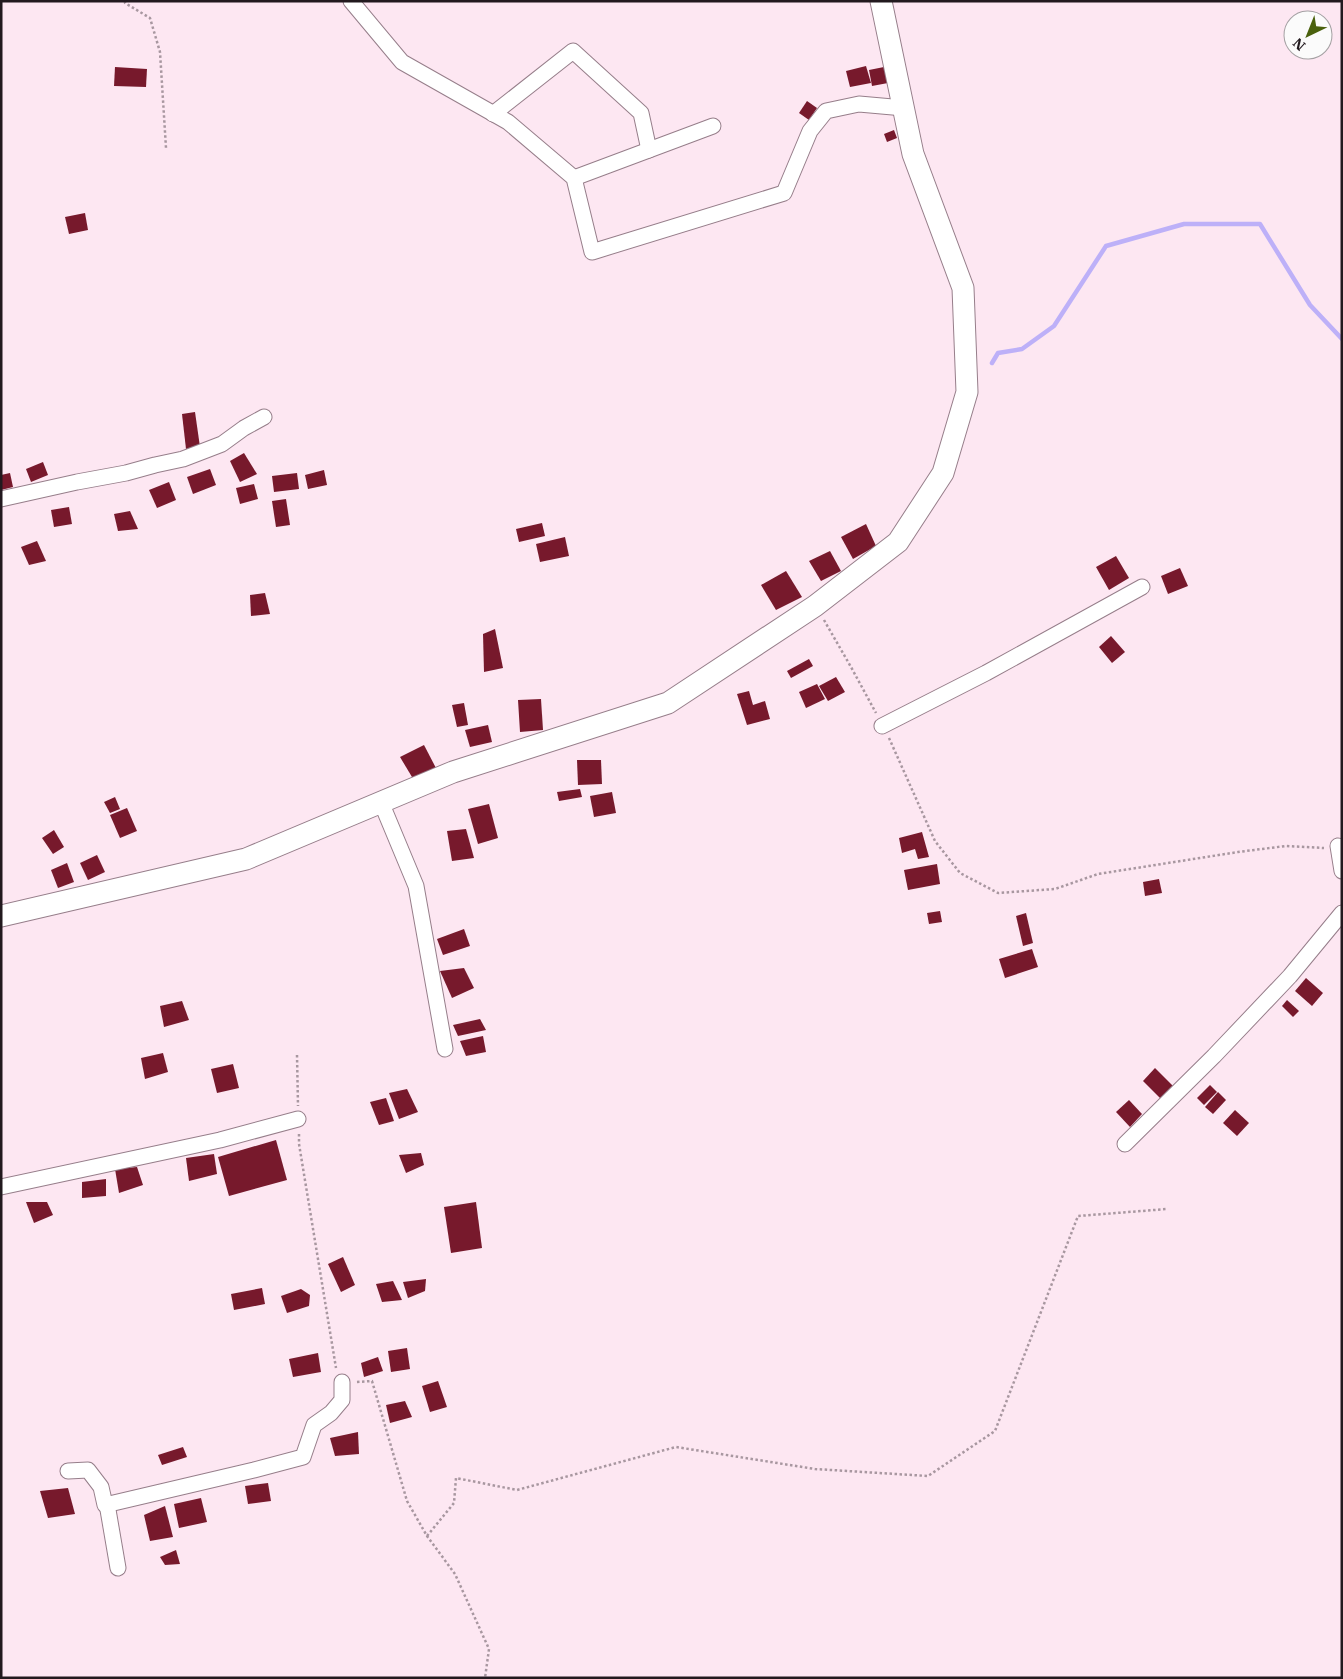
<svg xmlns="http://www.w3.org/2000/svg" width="1343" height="1679" font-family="'IBM Plex Serif',serif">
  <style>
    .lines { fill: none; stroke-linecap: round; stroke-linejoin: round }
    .stream { stroke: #bdb0f8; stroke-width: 4.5 }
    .building { fill: #77192c }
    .street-casing { stroke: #967e8a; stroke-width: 17 }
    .secondary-casing { stroke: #967e8a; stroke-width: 23 }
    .path { stroke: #a897a0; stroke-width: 2.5; stroke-dasharray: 2.5 2.5; stroke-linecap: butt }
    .street { stroke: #fff; stroke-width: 15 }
    .secondary { stroke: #fff; stroke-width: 21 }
  </style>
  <rect width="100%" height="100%" fill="#fde7f2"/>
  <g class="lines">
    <polyline class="stream" points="992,363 998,353 1022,349 1054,326 1106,246 1184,224 1260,224 1310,305 1342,339"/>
  </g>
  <g class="building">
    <polygon points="866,66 871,83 850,87 846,71"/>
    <polygon points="115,67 147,69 146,87 114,86"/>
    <polygon points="884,67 888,83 872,86 869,70"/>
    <polygon points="807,101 817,108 809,120 799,113"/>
    <polygon points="894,130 897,138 887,142 884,134"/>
    <polygon points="85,213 88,230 69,234 65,217"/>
    <polygon points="195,412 200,447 186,449 182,414"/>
    <polygon points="244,453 257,474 240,482 230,461"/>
    <polygon points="43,462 48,475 31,482 26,469"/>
    <polygon points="210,469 216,485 193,494 187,477"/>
    <polygon points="324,470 327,485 308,489 305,475"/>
    <polygon points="10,473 13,487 1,490 1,475"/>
    <polygon points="297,473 299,489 274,492 272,476"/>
    <polygon points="169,482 176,500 157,508 149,490"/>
    <polygon points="254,484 258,499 240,504 236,488"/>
    <polygon points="286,499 290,525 276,527 272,501"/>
    <polygon points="69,507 72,524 54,527 51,510"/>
    <polygon points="130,511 138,529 118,531 114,514"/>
    <polygon points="542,523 545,536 519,542 516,529"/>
    <polygon points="866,524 876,546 853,559 841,537"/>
    <polygon points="565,537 569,556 540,562 536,544"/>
    <polygon points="37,541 46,561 29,565 21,547"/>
    <polygon points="830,551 841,571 821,581 809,561"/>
    <polygon points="1116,556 1129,578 1109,590 1096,567"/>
    <polygon points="1180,568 1188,586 1168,594 1161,576"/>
    <polygon points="786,571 802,597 776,610 761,585"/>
    <polygon points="265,593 270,614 251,616 250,595"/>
    <polygon points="495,629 503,668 484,672 483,634"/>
    <polygon points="1111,636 1125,652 1112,663 1099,647"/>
    <polygon points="809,659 813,666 791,678 787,671"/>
    <polygon points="836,677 845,692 828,701 819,686"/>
    <polygon points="817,684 825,699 806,708 799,692"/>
    <polygon points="749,691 753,705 765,701 770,719 747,725 737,694"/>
    <polygon points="541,699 543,730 520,732 518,700"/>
    <polygon points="464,703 468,725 457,727 452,705"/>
    <polygon points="488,725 492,742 470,747 465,730"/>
    <polygon points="424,745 437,770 415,782 400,757"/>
    <polygon points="577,760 601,760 602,784 578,785"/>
    <polygon points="580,789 582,797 559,801 557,792"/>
    <polygon points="612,792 616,813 594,817 590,796"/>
    <polygon points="115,797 120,809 110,813 104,802"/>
    <polygon points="489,804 498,838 478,844 468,809"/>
    <polygon points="127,808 137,831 120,838 110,815"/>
    <polygon points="466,829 474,858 452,861 447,831"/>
    <polygon points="54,830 64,847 53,854 42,838"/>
    <polygon points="922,832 929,857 918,859 915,849 902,853 899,838"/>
    <polygon points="97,855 105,872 88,880 80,863"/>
    <polygon points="67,863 74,882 58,888 51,870"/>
    <polygon points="937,864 940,884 908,890 904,870"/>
    <polygon points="1159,879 1162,893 1145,896 1143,882"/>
    <polygon points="940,911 942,922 929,924 927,913"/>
    <polygon points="1026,913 1033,943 1023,946 1016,916"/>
    <polygon points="464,929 470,946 443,955 437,939"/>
    <polygon points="1032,949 1038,967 1005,978 999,959"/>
    <polygon points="464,968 474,988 452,998 440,971"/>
    <polygon points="1306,978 1323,993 1312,1006 1295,991"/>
    <polygon points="1287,1000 1299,1011 1293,1017 1282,1006"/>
    <polygon points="182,1001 189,1020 164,1027 160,1006"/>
    <polygon points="480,1019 486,1030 458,1036 453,1025"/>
    <polygon points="483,1036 486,1052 466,1056 460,1041"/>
    <polygon points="163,1053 168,1072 145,1079 141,1058"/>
    <polygon points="233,1064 239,1088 217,1093 211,1069"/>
    <polygon points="1155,1068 1173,1086 1161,1099 1143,1081"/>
    <polygon points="1210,1085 1217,1092 1204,1105 1197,1098"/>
    <polygon points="407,1089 418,1112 399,1119 389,1093"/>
    <polygon points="1218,1092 1226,1100 1213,1114 1205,1107"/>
    <polygon points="386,1098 394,1121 379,1125 370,1102"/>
    <polygon points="1129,1100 1142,1114 1130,1127 1116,1112"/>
    <polygon points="1235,1110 1249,1123 1237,1136 1223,1123"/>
    <polygon points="276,1140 287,1180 229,1196 218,1157"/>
    <polygon points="421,1153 424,1165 406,1173 399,1155"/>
    <polygon points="214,1154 217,1174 189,1181 186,1158"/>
    <polygon points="137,1167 143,1185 119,1193 115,1169"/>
    <polygon points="106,1179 106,1196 82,1198 82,1182"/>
    <polygon points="26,1202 47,1202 53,1215 34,1223"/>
    <polygon points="476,1202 482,1248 451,1253 444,1207"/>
    <polygon points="343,1257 355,1285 341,1292 328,1264"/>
    <polygon points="426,1279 425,1291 408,1298 403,1282"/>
    <polygon points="393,1281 402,1300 382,1302 376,1284"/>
    <polygon points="262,1288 265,1304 234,1310 231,1294"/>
    <polygon points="301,1289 310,1295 309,1306 287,1313 281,1296"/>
    <polygon points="407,1348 410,1369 391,1372 388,1351"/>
    <polygon points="318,1353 321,1372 293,1377 289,1359"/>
    <polygon points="378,1357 383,1371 364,1377 361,1363"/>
    <polygon points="438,1381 447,1407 430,1412 422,1386"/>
    <polygon points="405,1401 412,1417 390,1423 386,1405"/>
    <polygon points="358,1432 359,1454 335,1456 330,1438"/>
    <polygon points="183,1447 187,1457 162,1465 158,1455"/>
    <polygon points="268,1483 271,1501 248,1504 245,1486"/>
    <polygon points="68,1488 75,1514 48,1518 40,1491"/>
    <polygon points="201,1498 207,1522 179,1528 174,1504"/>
    <polygon points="165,1506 173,1537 150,1541 144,1515"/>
    <polygon points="176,1550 180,1564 165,1565 160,1557"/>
  </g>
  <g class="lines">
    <defs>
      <g id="street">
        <polyline points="351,1 402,62 508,122 574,178 592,252 784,193 810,131 826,111 859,104 904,108"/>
        <polyline points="493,114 573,51 641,113 649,150"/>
        <polyline points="574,178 713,126"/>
        <polyline points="1,499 77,482 126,473 155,465 183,459 222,444 244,428 264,417"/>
        <polyline points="882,726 986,673 1142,587"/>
        <polyline points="381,802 416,886 445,1049"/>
        <polyline points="1338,846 1342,871"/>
        <polyline points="1125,1144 1214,1056 1290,976 1342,913"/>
        <polyline points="1,1187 220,1140 298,1119"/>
        <polyline points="68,1471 88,1470 101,1487 105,1505 254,1470 303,1457 314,1425 331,1413 342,1400 342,1382"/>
        <polyline points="107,1504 118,1568"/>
      </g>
      <polyline id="secondary" points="1,916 246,859 453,772 668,703 815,606 898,542 943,473 967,392 963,288 913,154 881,1"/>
    </defs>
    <use href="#street" class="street-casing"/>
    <use href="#secondary" class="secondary-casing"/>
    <g class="path">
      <polyline points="125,1 125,3 150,18 160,52 166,148"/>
      <polyline points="824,620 851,667 876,713"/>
      <polyline points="889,738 935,841 960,873 998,893 1055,889 1098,874 1238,852 1286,846 1324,848"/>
      <polyline points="297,1055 298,1106"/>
      <polyline points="299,1134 299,1144 336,1368"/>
      <polyline points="357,1382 372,1381 407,1501 427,1536 455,1574 489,1649 485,1678"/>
      <polyline points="427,1536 454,1503 456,1478 517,1490 676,1447 815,1469 928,1476 995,1431 1078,1216 1167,1209"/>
    </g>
    <use href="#street" class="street"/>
    <use href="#secondary" class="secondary"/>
  </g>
  <rect width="1343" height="1679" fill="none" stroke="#22191e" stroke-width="5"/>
  <g transform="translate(1308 35) rotate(223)"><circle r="24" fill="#fbfbfb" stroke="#a4a1a3"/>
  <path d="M0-4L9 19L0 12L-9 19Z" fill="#4a610d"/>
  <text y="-8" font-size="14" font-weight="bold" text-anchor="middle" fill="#22191e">N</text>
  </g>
</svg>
